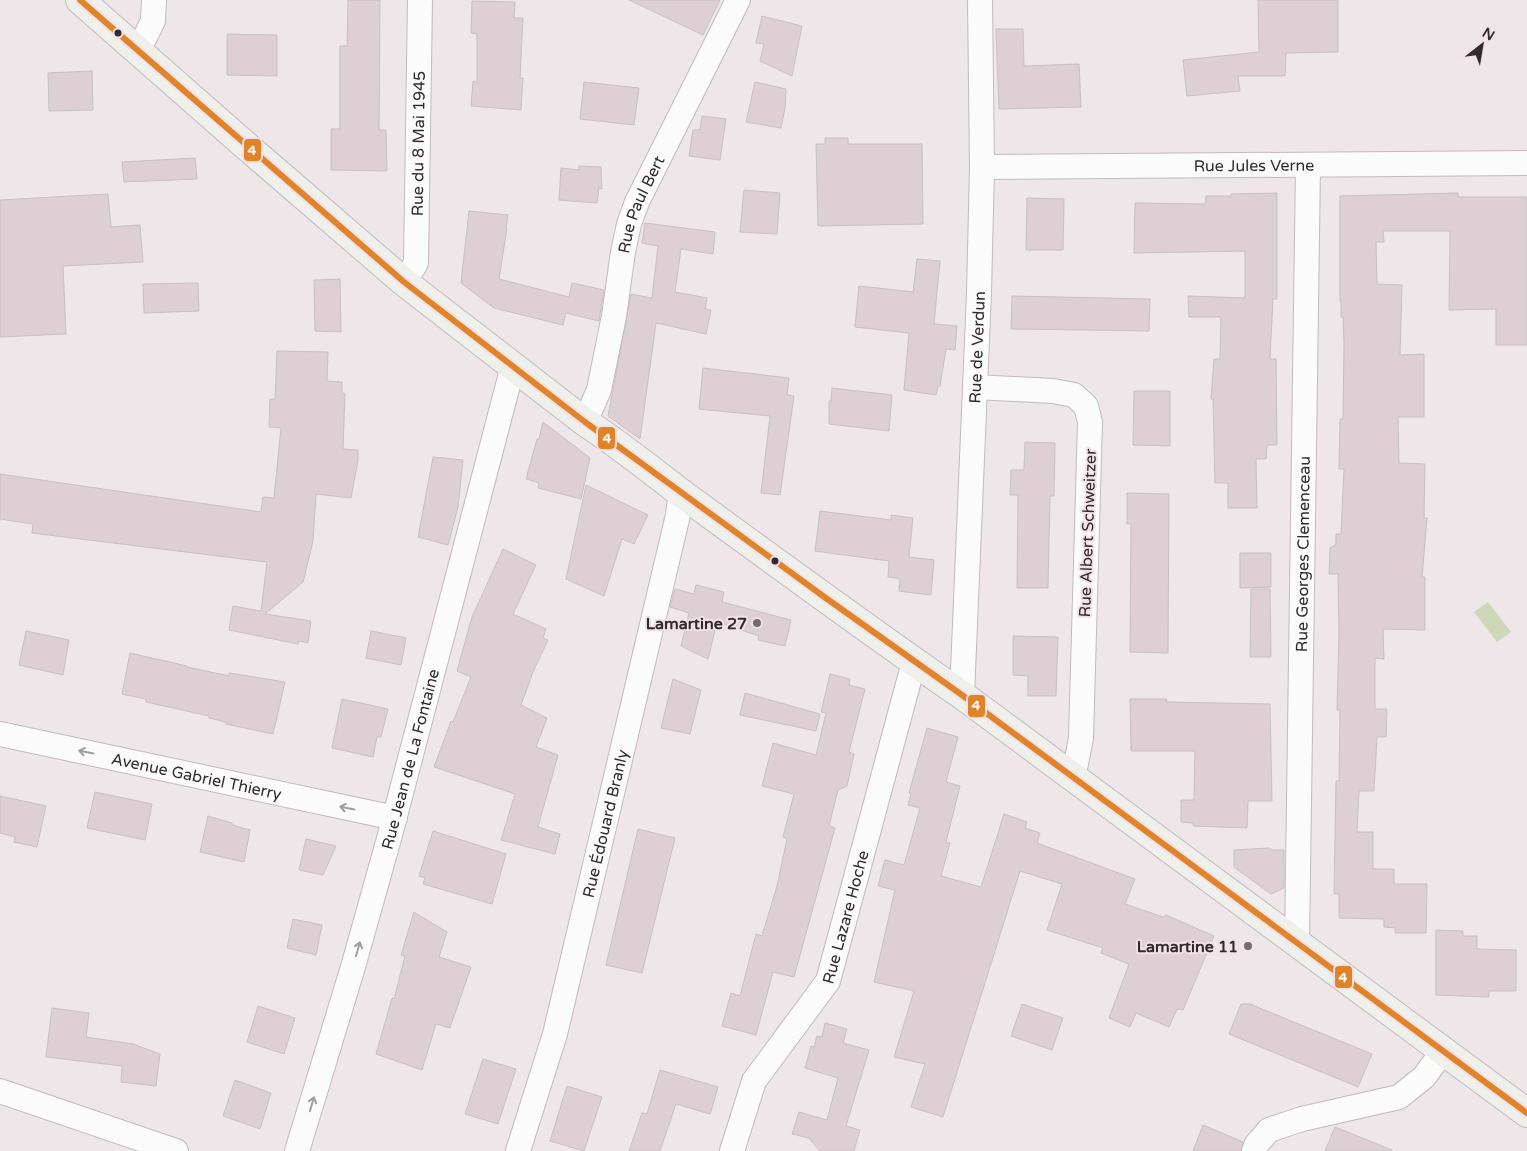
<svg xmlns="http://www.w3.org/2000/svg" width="1527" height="1151" font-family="'Varela Round',sans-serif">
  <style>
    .water { fill: #ccd8b7 }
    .building { fill: #ddcfd4; stroke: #c6c1c2 }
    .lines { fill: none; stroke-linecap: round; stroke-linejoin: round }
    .street-casing { stroke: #c1bbbd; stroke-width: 26 }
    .secondary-casing { stroke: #c1bbbd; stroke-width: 30 }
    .street { stroke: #fcfbfc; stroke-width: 24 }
    .secondary { stroke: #efefeb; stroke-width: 28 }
    .bus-1-casing { stroke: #f1e2e7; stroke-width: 10 }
    .bus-1 { stroke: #e08329; stroke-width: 6 }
    .oneway { stroke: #a09d9e }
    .bus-dot { fill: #302a2c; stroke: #f1e2e7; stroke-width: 2 }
    .poi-dot { fill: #726c6e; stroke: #f1e2e7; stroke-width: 2 }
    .labels { text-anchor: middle; stroke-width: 4; stroke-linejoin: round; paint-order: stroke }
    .street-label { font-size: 16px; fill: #302a2c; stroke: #f1e2e7 }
    .poi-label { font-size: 16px; font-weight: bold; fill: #302a2c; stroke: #f1e2e7; text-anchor: end }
    .line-badge { stroke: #f1e2e7; stroke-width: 2 }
    .badge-label { font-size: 14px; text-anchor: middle; font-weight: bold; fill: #fff }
  </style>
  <rect width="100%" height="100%" fill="#eee6e8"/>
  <polygon class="water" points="1488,602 1511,632 1497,642 1474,612"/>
  <g class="building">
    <polygon points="348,0 380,0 379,130 386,130 387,171 331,170 331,129 340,129 340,46 347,46"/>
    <polygon points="629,0 720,0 703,35"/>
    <polygon points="1258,0 1338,0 1338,52 1286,53 1285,76 1238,76 1240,91 1187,96 1183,60 1259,52"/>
    <polygon points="472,1 515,2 514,18 523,18 520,78 523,78 521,110 471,106 473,81 477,82 477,34 471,33"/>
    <polygon points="762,16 802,26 792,76 760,61 764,44 756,43"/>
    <polygon points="996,29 1023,29 1024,66 1079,64 1081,107 999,109"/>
    <polygon points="227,34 277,35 277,76 227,75"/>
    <polygon points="92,71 93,110 49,111 48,73"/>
    <polygon points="584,82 639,88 634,125 580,119"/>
    <polygon points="755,82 786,89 785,108 781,128 746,122"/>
    <polygon points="702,116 726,119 720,160 689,156 693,130 700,130"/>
    <polygon points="825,138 848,138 848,144 922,144 923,224 818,226 816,144 825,144"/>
    <polygon points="195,158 197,179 124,182 122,162"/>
    <polygon points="579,166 601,167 602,189 599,188 597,203 559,200 561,168 579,170"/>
    <polygon points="744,190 780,193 777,234 740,232"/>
    <polygon points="1277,193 1277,299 1273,299 1270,359 1276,359 1277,445 1267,445 1266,459 1256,459 1257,508 1228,508 1228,483 1215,483 1213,399 1211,399 1214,359 1220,359 1221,317 1189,317 1188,296 1245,298 1245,251 1134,253 1135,203 1205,204 1206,196 1231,196 1231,194"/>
    <polygon points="1458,193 1458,197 1527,197 1527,345 1496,345 1496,309 1449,310 1450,231 1383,231 1384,242 1376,242 1377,284 1402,285 1400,355 1424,354 1424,417 1398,417 1399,463 1425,464 1424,518 1427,518 1422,577 1425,577 1425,630 1383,629 1384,659 1375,658 1375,709 1387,709 1386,737 1377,737 1374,791 1359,791 1357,832 1373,832 1373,869 1394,869 1394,884 1427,884 1426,933 1395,933 1395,928 1384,927 1384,919 1339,918 1339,894 1334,894 1336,781 1339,781 1340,710 1337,710 1339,634 1338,574 1329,574 1330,548 1336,544 1336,534 1341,534 1344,469 1339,469 1340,419 1343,419 1344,343 1343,317 1341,317 1341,302 1340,302 1340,196"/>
    <polygon points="108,194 111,227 140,225 143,262 63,266 66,334 0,337 0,200"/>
    <polygon points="1027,198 1064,199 1063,250 1026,250"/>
    <polygon points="469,211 508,215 506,227 507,228 499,279 569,297 572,283 604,290 599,321 566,313 563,325 494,308 461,283"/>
    <polygon points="645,223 715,232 713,254 681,249 675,292 707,298 705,309 711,310 706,334 656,323 640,439 608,416 631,294 652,298 658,246 642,243"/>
    <polygon points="917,259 940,261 934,324 957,326 955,350 946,349 940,386 938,386 936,395 904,390 909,333 855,327 859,286 913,292"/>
    <polygon points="340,279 341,332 315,331 314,280"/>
    <polygon points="198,283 199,311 144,313 143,284"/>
    <polygon points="1012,296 1150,299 1149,331 1011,329"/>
    <polygon points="277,351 328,352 327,381 342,382 342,393 345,394 343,449 358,450 358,460 351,498 316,494 313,541 303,582 265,614 311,621 308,643 299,641 298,644 229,630 233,606 261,611 267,562 32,533 33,524 0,519 0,474 261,512 263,497 274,498 281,428 269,427 270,399 275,399"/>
    <polygon points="703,368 789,378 787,395 794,396 780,495 761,493 770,416 699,409"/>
    <polygon points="832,388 892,395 889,431 829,424 829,401 831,401"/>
    <polygon points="1134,391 1170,391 1170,446 1133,445"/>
    <polygon points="543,422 590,458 581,499 538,488 539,483 526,479 537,439 539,439"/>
    <polygon points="1025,442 1055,443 1054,496 1050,496 1048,588 1017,588 1018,495 1010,495 1011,470 1024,470"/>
    <polygon points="433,457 463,460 458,507 448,545 418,537"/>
    <polygon points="586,485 648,515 634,544 622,539 604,596 566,579"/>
    <polygon points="1127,493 1169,494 1168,653 1130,652 1131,524 1127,524"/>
    <polygon points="820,511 891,520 891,515 913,518 909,557 934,560 931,595 899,591 900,579 888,577 889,561 815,551"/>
    <polygon points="503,549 536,565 513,614 546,629 543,638 548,640 533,672 521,705 547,718 536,747 558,755 538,827 560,834 555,854 501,840 515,794 434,767 451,721 453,722 471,677 457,671 472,617"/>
    <polygon points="1240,553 1271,553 1271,587 1240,588"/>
    <polygon points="696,585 724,592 722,602 791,620 785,646 758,640 759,636 717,622 708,659 681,646 689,613 670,607 675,589 694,594"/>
    <polygon points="1251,589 1270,589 1271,657 1250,657"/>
    <polygon points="26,631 69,640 63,675 19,665"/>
    <polygon points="371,631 406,638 401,665 366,658"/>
    <polygon points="1013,636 1058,637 1056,696 1028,696 1028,676 1013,675"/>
    <polygon points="130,653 187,666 187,667 229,676 229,673 285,682 273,734 226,724 226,722 209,718 209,716 146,702 146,699 122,694"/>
    <polygon points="830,674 850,679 849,685 865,689 849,752 854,754 847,786 838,790 829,826 835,828 794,977 773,972 756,1035 722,1026 731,993 740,996 756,934 762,936 777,886 787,839 783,837 794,794 762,786 773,743 816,755 826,713 821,712"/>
    <polygon points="673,679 701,690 690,734 661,728"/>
    <polygon points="745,693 820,714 816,731 740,715"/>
    <polygon points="342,699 388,709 381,737 377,737 373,757 332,748"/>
    <polygon points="1130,699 1167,699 1166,702 1270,704 1272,801 1248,801 1247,828 1193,826 1193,823 1181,822 1181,800 1194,800 1195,751 1131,751"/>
    <polygon points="927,728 958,737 946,782 960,786 946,842 950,843 941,876 981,887 1004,814 1027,822 1025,828 1040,833 1037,843 1135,879 1125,904 1163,917 1166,915 1214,936 1183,1010 1177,1009 1169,1027 1136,1013 1130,1027 1109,1018 1129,964 1101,953 1103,948 1047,930 1062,884 1020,871 943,1117 911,1107 925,1064 894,1057 914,991 874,982 895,890 878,886 885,860 904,865 920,808 908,805 911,794 909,793"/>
    <polygon points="95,792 152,804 145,840 87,828"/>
    <polygon points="0,796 46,806 37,847 14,842 15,837 0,833"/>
    <polygon points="208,816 232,823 232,825 250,830 244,862 200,852"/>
    <polygon points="638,829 675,838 642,973 606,965"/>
    <polygon points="433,831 506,854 492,904 423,884 425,878 419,876"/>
    <polygon points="306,839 336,846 323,875 299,870"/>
    <polygon points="1269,848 1273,850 1284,850 1284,888 1271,894 1234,867 1234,850"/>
    <polygon points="414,912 447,932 439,957 471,967 450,1028 436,1024 422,1070 376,1054 392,998 394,999 405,956 401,955"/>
    <polygon points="293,919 322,925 316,955 287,948"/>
    <polygon points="1436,930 1463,931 1463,936 1477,936 1477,949 1516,950 1516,991 1489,991 1489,997 1436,995"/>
    <polygon points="1022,1004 1063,1018 1052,1050 1011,1036"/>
    <polygon points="1241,1004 1250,1004 1372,1054 1358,1087 1229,1034"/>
    <polygon points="258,1006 295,1018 284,1054 247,1042"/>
    <polygon points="52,1008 89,1013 86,1037 133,1044 160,1054 156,1086 121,1082 122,1066 46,1057"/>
    <polygon points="825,1023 847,1029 843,1043 869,1050 846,1126 860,1130 854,1151 820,1151 809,1138 792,1134 799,1112 827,1120 838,1078 805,1068 811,1046 814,1047 817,1036 822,1037"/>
    <polygon points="483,1059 516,1069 498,1124 465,1114"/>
    <polygon points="660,1070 718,1087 712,1108 710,1114 676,1104 660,1151 629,1151 642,1113 647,1114"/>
    <polygon points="235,1080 271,1093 260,1129 223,1116"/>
    <polygon points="567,1086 602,1097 584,1151 550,1141"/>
    <polygon points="1203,1125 1243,1142 1241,1151 1193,1151"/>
    <polygon points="1335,1127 1392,1150 1392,1151 1325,1151"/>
  </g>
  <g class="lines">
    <defs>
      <g id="street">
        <polyline points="138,51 153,21 154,0"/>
        <path id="s1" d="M982 167 1527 163"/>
        <path id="s2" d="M404 282 416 263 420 0"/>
        <polyline points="975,387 1053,391 1074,395 1086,406 1090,422 1081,738 1076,764 1071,776"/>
        <path id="s3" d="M585 422 599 390 614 316 623 252 629 224 637 202 738 0"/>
        <path id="s4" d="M962 695 979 293 982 167 980 0"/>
        <path id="s5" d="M0 734 395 818"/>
        <path id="s6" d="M1297 943 1308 166"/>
        <polyline points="0,1091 176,1151"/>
        <path id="s7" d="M297 1151 353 967 390 835 513 366"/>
        <path id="s8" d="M518 1151 555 1034 678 515 681 492"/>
        <path id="s9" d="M732 1151 754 1081 828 981 914 662"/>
        <polyline points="1254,1151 1256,1145 1269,1130 1302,1119 1399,1097 1424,1077 1443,1051"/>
      </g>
      <path id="secondary" d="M80 0 244 144 404 282 585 422C620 445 652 471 685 496 777 563 868 630 962 695L1527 1113"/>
    </defs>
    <use href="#street" class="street-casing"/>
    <use href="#secondary" class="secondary-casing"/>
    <use href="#street" class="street"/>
    <use href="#secondary" class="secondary"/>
    <defs>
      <polyline id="bus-1" points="80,0 404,282 585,422 823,596 962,695 1527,1113"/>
    </defs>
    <use href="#bus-1" class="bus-1-casing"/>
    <use href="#bus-1" class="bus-1"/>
  </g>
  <defs><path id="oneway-shaft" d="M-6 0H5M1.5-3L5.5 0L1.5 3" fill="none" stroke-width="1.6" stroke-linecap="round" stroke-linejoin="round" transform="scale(1.25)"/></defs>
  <g class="oneway">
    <use href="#oneway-shaft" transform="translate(86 752) rotate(-168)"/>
    <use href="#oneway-shaft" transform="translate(347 808) rotate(-168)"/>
    <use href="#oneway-shaft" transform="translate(358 949) rotate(-74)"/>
    <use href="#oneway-shaft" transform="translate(312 1104) rotate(-73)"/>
  </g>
  <g class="bus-dot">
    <circle cx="118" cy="33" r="4.5"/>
    <circle cx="775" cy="561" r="4.5"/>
  </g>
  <g class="poi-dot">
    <circle cx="757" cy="623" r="5"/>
    <circle cx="1248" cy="946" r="5"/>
  </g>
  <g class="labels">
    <g class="street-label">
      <text dy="6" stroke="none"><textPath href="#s2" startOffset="142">Rue du 8 Mai 1945</textPath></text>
      <text dy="6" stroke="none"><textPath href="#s1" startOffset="272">Rue Jules Verne</textPath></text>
      <text dy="6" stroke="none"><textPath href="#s3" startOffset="226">Rue Paul Bert</textPath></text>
      <text dy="6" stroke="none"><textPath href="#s4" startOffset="348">Rue de Verdun</textPath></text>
      <text transform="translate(1087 533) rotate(-88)" y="6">Rue Albert Schweitzer</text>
      <text dy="6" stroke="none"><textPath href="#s6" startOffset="389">Rue Georges Clemenceau</textPath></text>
      <text dy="6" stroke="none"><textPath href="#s7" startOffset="408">Rue Jean de La Fontaine</textPath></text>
      <text dy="6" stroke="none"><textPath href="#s5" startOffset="201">Avenue Gabriel Thierry</textPath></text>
      <text dy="6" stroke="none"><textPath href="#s8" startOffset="339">Rue Édouard Branly</textPath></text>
      <text dy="6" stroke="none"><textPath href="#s9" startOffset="264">Rue Lazare Hoche</textPath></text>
    </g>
    <g class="poi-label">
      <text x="747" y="629">Lamartine 27</text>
      <text x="1238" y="952">Lamartine 11</text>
    </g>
  </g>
  <g class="line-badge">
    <rect x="243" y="138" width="19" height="24" rx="5" fill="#e08329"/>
    <rect x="597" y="426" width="19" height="24" rx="5" fill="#e08329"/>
    <rect x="967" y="694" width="19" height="24" rx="5" fill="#e08329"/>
    <rect x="1334" y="965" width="19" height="24" rx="5" fill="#e08329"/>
  </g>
  <g class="badge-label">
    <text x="252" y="155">4</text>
    <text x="607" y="443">4</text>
    <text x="976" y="710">4</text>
    <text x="1343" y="982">4</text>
  </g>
  <g transform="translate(1482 45) rotate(31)" stroke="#f1e2e7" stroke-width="4" paint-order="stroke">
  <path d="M0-4L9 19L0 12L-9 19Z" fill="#302a2c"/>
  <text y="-8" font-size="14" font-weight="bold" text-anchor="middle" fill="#302a2c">N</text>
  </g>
</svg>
